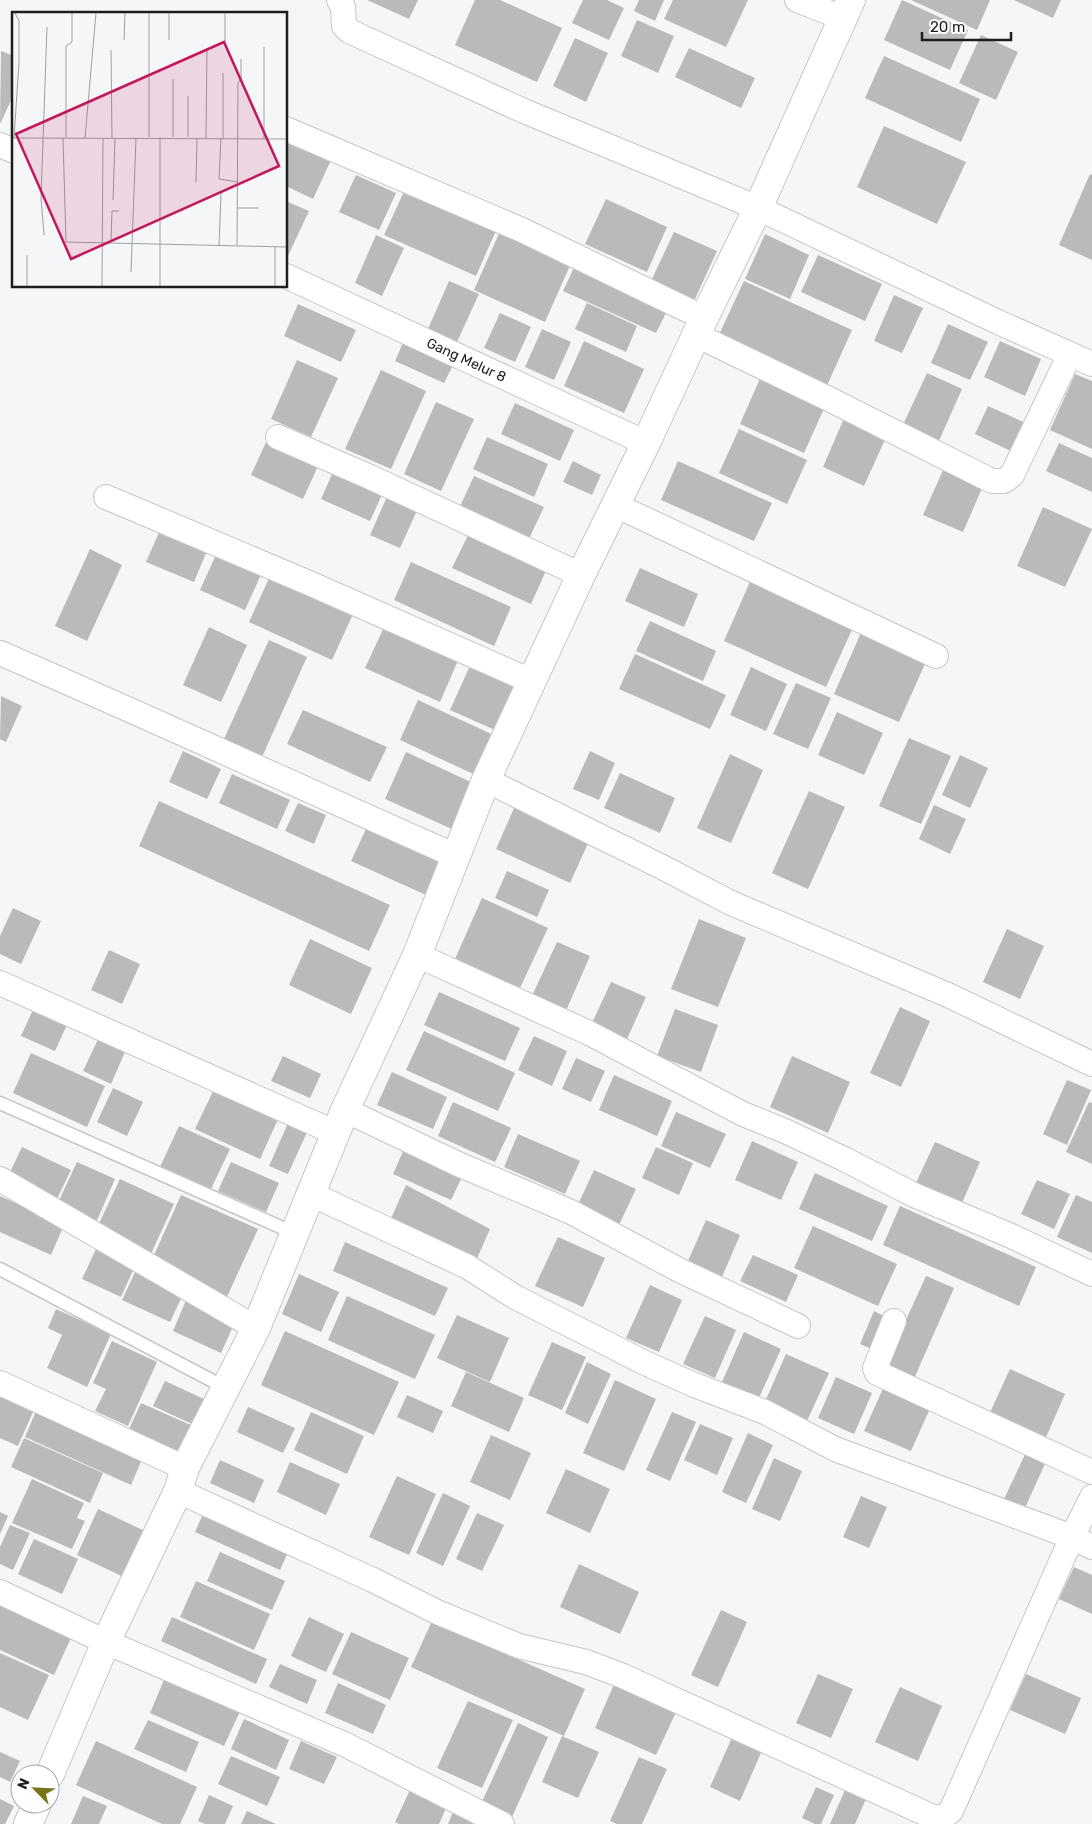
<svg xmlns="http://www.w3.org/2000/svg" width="1092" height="1824" font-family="Rubik,sans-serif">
	<rect width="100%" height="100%" fill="#f5f6f8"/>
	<!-- building -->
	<g fill="#bababb">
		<polygon points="367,0 418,0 409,19"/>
		<polygon points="475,0 500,0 562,28 537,82 455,45"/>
		<polygon points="583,0 607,0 624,8 609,40 572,23"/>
		<polygon points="639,0 664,0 655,21 634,11"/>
		<polygon points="673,0 748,0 726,47 664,19"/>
		<polygon points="902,0 968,30 950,70 884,40"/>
		<polygon points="911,0 990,0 977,30"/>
		<polygon points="1014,0 1061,0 1053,18"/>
		<polygon points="637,20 674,36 658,73 621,56"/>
		<polygon points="981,35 1018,52 996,100 959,83"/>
		<polygon points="575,38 608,53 586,102 553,86"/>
		<polygon points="689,48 755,78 741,108 675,77"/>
		<polygon points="1,51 14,56 14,94 0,124"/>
		<polygon points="884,56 980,99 961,142 865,98"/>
		<polygon points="884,126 966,162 937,224 857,187"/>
		<polygon points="286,137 332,158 313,199 286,186"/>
		<polygon points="1090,174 1092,175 1092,260 1059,245"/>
		<polygon points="356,175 396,193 379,230 339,212"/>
		<polygon points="407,185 498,226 476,276 384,235"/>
		<polygon points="606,199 667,227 647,272 585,244"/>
		<polygon points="286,201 309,211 286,260"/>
		<polygon points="501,229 572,261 545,322 474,290"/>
		<polygon points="674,232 717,251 694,301 651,281"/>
		<polygon points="765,234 809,255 790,299 745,279"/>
		<polygon points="376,235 404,248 382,296 355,283"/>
		<polygon points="818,255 882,284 865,321 801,292"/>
		<polygon points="576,263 670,305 656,333 563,291"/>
		<polygon points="449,281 479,294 457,342 428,329"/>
		<polygon points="744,281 852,330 825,390 716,341"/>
		<polygon points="894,295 923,308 902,353 874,341"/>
		<polygon points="587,303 637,326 626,352 575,329"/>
		<polygon points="298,304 356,330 341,362 284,336"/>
		<polygon points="500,313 531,327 515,362 484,348"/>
		<polygon points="948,324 988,342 970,380 931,363"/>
		<polygon points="542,329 571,342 554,380 525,367"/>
		<polygon points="405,338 455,361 444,383 395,361"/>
		<polygon points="584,341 644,369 624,413 564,386"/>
		<polygon points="1000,341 1041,359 1025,396 984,377"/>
		<polygon points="297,360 338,378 311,437 271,419"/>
		<polygon points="381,370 426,391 391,469 345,449"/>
		<polygon points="927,373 962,389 938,443 902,427"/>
		<polygon points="762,374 827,402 804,453 740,424"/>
		<polygon points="1075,374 1092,381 1092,449 1050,430"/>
		<polygon points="436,402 474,419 441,491 404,474"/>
		<polygon points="515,403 574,430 560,461 501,434"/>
		<polygon points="988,406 1030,425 1017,454 975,434"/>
		<polygon points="845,416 887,435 864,486 823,467"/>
		<polygon points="739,429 807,460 787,504 719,473"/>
		<polygon points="487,437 548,464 534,497 473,469"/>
		<polygon points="267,440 319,464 303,499 251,475"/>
		<polygon points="1059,443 1092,458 1092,492 1046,471"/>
		<polygon points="573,461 601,475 592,495 563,482"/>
		<polygon points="678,461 772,503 754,541 661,500"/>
		<polygon points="337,463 386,486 370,521 321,499"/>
		<polygon points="944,468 983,486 963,532 923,515"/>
		<polygon points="474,476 544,507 526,545 457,513"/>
		<polygon points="390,490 420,504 400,548 370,535"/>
		<polygon points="1043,507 1092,529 1065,587 1017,566"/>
		<polygon points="161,528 208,548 194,582 146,562"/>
		<polygon points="471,529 549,564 531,604 452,568"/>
		<polygon points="219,548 264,568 245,610 200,590"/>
		<polygon points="90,549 122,565 87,641 55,626"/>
		<polygon points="411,562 511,607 494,646 394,600"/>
		<polygon points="640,568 698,594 684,627 625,601"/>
		<polygon points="271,574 354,612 332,660 249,622"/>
		<polygon points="752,577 855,623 826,687 724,641"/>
		<polygon points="650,621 716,651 703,681 636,651"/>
		<polygon points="386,623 460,656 440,702 365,668"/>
		<polygon points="209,627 247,645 221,702 183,685"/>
		<polygon points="863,628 928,657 899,722 834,694"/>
		<polygon points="269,640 307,657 262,757 224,739"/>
		<polygon points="635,654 726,695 710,729 619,689"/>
		<polygon points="473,659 518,680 495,730 450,710"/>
		<polygon points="751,667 787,684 766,731 730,715"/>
		<polygon points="796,683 831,698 808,749 773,734"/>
		<polygon points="1,696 22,706 6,742 0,739"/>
		<polygon points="418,700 500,738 482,778 400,740"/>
		<polygon points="303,710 387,747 370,782 287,744"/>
		<polygon points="837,712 883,733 864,775 818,755"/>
		<polygon points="909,738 951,756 921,824 879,806"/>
		<polygon points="183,751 221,769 207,799 169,782"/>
		<polygon points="590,751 615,763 599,800 573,789"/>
		<polygon points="406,752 473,783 452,829 385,799"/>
		<polygon points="730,754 763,770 731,843 697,828"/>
		<polygon points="960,755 988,768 970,808 942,795"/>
		<polygon points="620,773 675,798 660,833 604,808"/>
		<polygon points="232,774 290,800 277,829 219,803"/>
		<polygon points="809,791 845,807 808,889 772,873"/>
		<polygon points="159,801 390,905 369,951 139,846"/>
		<polygon points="298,803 326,815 314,844 285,831"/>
		<polygon points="934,805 966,819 950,854 919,839"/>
		<polygon points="515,806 590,839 570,883 496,849"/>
		<polygon points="366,829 441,863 426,895 351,861"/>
		<polygon points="507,871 549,890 537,917 495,898"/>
		<polygon points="482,898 548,928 520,988 455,959"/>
		<polygon points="13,908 41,921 21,964 0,954 0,936"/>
		<polygon points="699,919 746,938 718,1007 671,989"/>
		<polygon points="1007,929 1044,946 1020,999 983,982"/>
		<polygon points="310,939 372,968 351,1014 289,985"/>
		<polygon points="557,942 590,956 565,1013 531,998"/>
		<polygon points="109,950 140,964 122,1004 91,990"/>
		<polygon points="611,982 646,997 627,1039 592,1023"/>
		<polygon points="439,992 520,1028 505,1061 424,1025"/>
		<polygon points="37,1001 71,1016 55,1051 21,1036"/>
		<polygon points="900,1007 930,1021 901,1087 870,1073"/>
		<polygon points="675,1009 718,1025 701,1072 657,1056"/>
		<polygon points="424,1031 515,1073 498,1111 406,1070"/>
		<polygon points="101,1033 128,1045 111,1084 83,1071"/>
		<polygon points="534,1036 567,1051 552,1086 518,1070"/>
		<polygon points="31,1053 105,1086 87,1127 13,1093"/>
		<polygon points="283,1056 321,1074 310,1098 271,1081"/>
		<polygon points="792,1056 850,1082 828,1133 770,1107"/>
		<polygon points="576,1058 605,1071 591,1102 562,1089"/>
		<polygon points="392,1072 447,1097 433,1129 377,1105"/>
		<polygon points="614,1075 672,1101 657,1136 599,1110"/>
		<polygon points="1067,1080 1091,1090 1067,1145 1043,1134"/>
		<polygon points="215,1087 279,1117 260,1159 195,1129"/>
		<polygon points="113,1088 143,1102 127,1136 97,1122"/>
		<polygon points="453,1102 511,1128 495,1162 438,1136"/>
		<polygon points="1089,1102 1092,1103 1092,1164 1066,1152"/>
		<polygon points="676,1112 726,1134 710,1168 661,1146"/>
		<polygon points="289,1121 308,1130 288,1174 269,1166"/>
		<polygon points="179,1126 230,1149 211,1189 160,1167"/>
		<polygon points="518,1134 580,1161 565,1194 504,1167"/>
		<polygon points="752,1141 798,1162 781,1200 735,1180"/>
		<polygon points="935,1142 980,1162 962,1203 916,1183"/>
		<polygon points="22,1147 71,1170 55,1203 6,1181"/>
		<polygon points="405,1147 464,1173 451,1200 393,1174"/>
		<polygon points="656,1147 693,1163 679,1195 642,1178"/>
		<polygon points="77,1162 115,1179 95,1225 56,1207"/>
		<polygon points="231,1162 279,1183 266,1212 218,1191"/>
		<polygon points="594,1170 636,1189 619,1225 577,1207"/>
		<polygon points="815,1173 888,1206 872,1241 799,1209"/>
		<polygon points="120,1179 174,1204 150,1256 95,1232"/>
		<polygon points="1037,1180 1070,1194 1054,1229 1021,1214"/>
		<polygon points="406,1185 490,1229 475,1263 388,1225"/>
		<polygon points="181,1195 258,1229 226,1299 150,1264"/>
		<polygon points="1076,1195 1092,1202 1092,1253 1057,1237"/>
		<polygon points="0,1196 64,1225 51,1255 0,1232"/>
		<polygon points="900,1206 1036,1267 1019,1306 883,1245"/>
		<polygon points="706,1220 740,1235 722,1277 688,1261"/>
		<polygon points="813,1226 897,1264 878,1306 794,1268"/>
		<polygon points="558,1237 605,1258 583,1307 535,1286"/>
		<polygon points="345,1242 448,1288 435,1316 333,1271"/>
		<polygon points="96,1249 135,1266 121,1297 82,1279"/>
		<polygon points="753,1255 798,1275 786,1302 740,1281"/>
		<polygon points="137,1268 185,1290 170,1322 122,1300"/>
		<polygon points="299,1274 339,1292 321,1332 282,1314"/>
		<polygon points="926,1276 954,1288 913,1381 884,1368"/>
		<polygon points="650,1285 682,1300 659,1352 626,1338"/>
		<polygon points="347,1296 435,1335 415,1379 328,1340"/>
		<polygon points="187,1298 236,1320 221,1353 173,1331"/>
		<polygon points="56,1309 111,1334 87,1387 47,1368 62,1335 48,1328"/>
		<polygon points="874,1311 888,1318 874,1350 860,1344"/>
		<polygon points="457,1315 509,1338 490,1382 437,1358"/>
		<polygon points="705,1316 736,1330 715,1378 683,1364"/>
		<polygon points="285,1331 399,1382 374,1435 261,1385"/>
		<polygon points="744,1332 781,1349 759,1398 722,1382"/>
		<polygon points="112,1341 157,1362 128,1426 95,1411 106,1389 93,1383"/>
		<polygon points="552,1342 586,1357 562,1410 528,1395"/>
		<polygon points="786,1354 829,1373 806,1423 764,1404"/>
		<polygon points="587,1362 611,1374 588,1424 565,1413"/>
		<polygon points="1010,1369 1065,1394 1043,1444 987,1419"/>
		<polygon points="466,1372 524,1398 509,1432 451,1406"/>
		<polygon points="836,1377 872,1393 854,1434 818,1418"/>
		<polygon points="615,1380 656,1399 624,1471 583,1453"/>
		<polygon points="165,1381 204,1399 192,1424 153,1406"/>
		<polygon points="885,1384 932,1404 911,1451 864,1431"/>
		<polygon points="4,1389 37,1403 18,1446 0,1438 0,1398"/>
		<polygon points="407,1395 443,1411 433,1433 397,1417"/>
		<polygon points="141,1403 193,1426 181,1453 129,1429"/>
		<polygon points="39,1404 145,1452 131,1485 25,1437"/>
		<polygon points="248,1407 295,1428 283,1453 237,1432"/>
		<polygon points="311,1412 364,1436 347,1474 294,1450"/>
		<polygon points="672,1412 696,1422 670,1481 646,1470"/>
		<polygon points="700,1424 733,1438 717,1475 684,1460"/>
		<polygon points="748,1433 773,1445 746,1503 722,1492"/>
		<polygon points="491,1435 531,1453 510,1500 470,1482"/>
		<polygon points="24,1438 103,1473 90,1503 11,1467"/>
		<polygon points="1028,1448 1048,1457 1025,1508 1004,1499"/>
		<polygon points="774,1458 802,1471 780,1521 752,1509"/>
		<polygon points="220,1460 264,1480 254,1503 210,1483"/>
		<polygon points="290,1462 340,1484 326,1515 277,1492"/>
		<polygon points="566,1469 610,1489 590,1533 546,1513"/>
		<polygon points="397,1476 436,1494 409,1555 369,1537"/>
		<polygon points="32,1479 84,1503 77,1518 85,1521 72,1549 12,1523"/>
		<polygon points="443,1493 470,1506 443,1566 416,1553"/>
		<polygon points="861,1496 887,1507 869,1548 843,1537"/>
		<polygon points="98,1509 149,1533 128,1579 77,1555"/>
		<polygon points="0,1512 8,1516 0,1534"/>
		<polygon points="204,1512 289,1550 280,1570 195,1532"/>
		<polygon points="477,1513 504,1525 482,1571 456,1559"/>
		<polygon points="10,1525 30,1533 13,1570 0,1564 0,1547"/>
		<polygon points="34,1539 78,1559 62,1594 18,1574"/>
		<polygon points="220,1552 285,1581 272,1610 207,1581"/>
		<polygon points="579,1564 639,1592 620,1634 560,1607"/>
		<polygon points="1074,1567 1092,1575 1092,1614 1059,1599"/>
		<polygon points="196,1581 270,1614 254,1650 180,1617"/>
		<polygon points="0,1600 75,1629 54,1675 0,1650"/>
		<polygon points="721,1610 747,1622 718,1687 691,1675"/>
		<polygon points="172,1617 267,1659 256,1684 161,1641"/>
		<polygon points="309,1617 344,1634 326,1672 291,1656"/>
		<polygon points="432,1621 585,1689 564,1736 411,1667"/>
		<polygon points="351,1632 409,1658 390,1700 332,1674"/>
		<polygon points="0,1653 49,1675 28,1720 0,1707"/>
		<polygon points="280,1664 317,1680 307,1704 269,1687"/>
		<polygon points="818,1674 853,1689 831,1738 796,1723"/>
		<polygon points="1026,1674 1081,1698 1065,1734 1010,1710"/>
		<polygon points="166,1675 241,1709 224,1746 150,1713"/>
		<polygon points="615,1682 677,1710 656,1755 595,1728"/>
		<polygon points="338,1683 386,1705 373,1734 325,1713"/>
		<polygon points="900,1687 942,1706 918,1761 875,1742"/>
		<polygon points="468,1701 513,1720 482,1788 437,1768"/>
		<polygon points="244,1719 289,1740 276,1770 231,1749"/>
		<polygon points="148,1720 199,1742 186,1772 134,1749"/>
		<polygon points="518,1723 548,1737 512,1817 481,1804"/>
		<polygon points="734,1733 764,1746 740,1801 710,1787"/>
		<polygon points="562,1736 599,1752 578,1798 542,1782"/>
		<polygon points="96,1741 197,1787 180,1824 162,1824 76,1785"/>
		<polygon points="301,1741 337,1757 324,1784 289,1769"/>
		<polygon points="0,1752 20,1761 10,1782 0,1777"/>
		<polygon points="231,1756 280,1777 267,1806 218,1784"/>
		<polygon points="639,1757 667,1769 642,1824 617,1824 610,1821"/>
		<polygon points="848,1783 869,1792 855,1824 830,1824"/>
		<polygon points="816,1787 834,1795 821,1824 815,1824 802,1818"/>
		<polygon points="410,1790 447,1806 439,1824 399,1824 395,1822"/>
		<polygon points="209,1795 233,1806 225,1824 205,1824 198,1821"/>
		<polygon points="83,1796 107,1806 99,1824 71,1824"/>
		<polygon points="0,1799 14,1806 5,1824 0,1824"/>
		<polygon points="247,1811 276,1824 241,1824"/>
		<polygon points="453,1812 479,1824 448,1824"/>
	</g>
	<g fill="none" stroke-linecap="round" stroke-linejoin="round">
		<!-- lane casing -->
		<g stroke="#c5c6c7" stroke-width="15">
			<g id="lane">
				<polyline points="0,1103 294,1233"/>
				<polyline points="0,1269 226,1388"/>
			</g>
		</g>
		<!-- street casing -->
		<g stroke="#c5c6c7" stroke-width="26">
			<g id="street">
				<polyline points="339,0 343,7 344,26 349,31 524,111 758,208 998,322 1092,364"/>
				<polyline points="797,0 843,18"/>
				<polyline points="286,129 522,230 704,318"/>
				<polyline points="0,145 14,151"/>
				<path id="s1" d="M 286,276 L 646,443"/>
				<polyline points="696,335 831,400 992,481 1004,481 1012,475 1070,354"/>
				<polyline points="278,437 370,477 581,575"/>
				<polyline points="106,497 309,583 531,681"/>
				<polyline points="615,505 936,656"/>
				<path d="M 0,653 C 153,719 304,789 456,856"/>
				<polyline points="486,780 662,867 731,903 948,995 1092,1064"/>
				<polyline points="417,955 589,1033 743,1114 785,1131 844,1159 914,1195 1009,1235 1092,1274"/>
				<polyline points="0,983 336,1133"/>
				<polyline points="345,1110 458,1164 571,1212 679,1270 798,1326"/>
				<polyline points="0,1179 256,1328"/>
				<polyline points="311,1194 468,1267 515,1297 645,1363 692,1384 765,1412 835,1449 1072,1537 1092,1547"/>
				<polyline points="894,1321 875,1368 877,1373 1092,1472"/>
				<polyline points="0,1383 185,1468"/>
				<polyline points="178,1491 373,1580 437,1612 519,1646 586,1662 623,1676 933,1817 943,1817 951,1811 1072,1537 1092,1497"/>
				<polyline points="0,1592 106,1642 344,1744 502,1824"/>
			</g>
		</g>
		<!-- secondary casing -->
		<g stroke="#c5c6c7" stroke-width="30">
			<g id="secondary">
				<polyline points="50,1774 106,1642 178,1491 185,1468 256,1328 345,1110 417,955 486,780 581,575 646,443 704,318 758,208 851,0"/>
				<polyline points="28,1824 37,1804"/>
			</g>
		</g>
		<!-- lane -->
		<use href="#lane" stroke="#fff" stroke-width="12"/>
		<!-- street -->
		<use href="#street" stroke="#fff" stroke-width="24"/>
		<!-- secondary -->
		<use href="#secondary" stroke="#fff" stroke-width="28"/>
	</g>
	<g text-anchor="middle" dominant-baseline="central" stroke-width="5" stroke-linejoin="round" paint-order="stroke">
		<!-- street labels -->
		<g font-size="14" fill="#1e1e1f" stroke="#fff">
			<text stroke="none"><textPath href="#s1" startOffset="199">Gang Melur 8</textPath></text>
		</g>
	</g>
	<!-- overview -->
	<g transform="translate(12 12)">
		<rect width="275" height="275" fill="#f5f6f8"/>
		<path fill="none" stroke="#9fa0a1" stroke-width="1" d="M 137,1 L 137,125M 157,1 L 157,28M 112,28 L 113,1M 213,31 L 213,1M 252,35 L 252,127M 99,38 L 100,126M 161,67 L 161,125M 54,125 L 54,34 L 60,30 L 60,1M 148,125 L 148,274M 176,125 L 176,84M 0,126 L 275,127M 2,126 L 7,50 L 7,9 L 3,1M 51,126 L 54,230 L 275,235M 73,126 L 84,1M 194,126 L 195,36M 209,126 L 207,167 L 226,170M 211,126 L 211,61M 184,170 L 185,126M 101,188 L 103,126M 226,196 L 247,196M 32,223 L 29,186 L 35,15M 99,230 L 100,199 L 107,199M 225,233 L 226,71 L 229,67 L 229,47M 207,234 L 209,181M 119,260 L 124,126M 15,274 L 15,243M 90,274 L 91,126M 263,274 L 263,234"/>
		<path fill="#c2185b" fill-opacity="0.15" stroke="#c2185b" stroke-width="2.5" d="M 212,30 L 267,154 L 59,247 L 4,122 Z"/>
		<rect width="275" height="275" fill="none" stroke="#1e1e1f" stroke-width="2.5"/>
	</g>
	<!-- north arrow -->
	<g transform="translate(35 1789) rotate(294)"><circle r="24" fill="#ffffff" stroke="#a5a5a5"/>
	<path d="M0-4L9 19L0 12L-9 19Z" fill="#787418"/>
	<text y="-8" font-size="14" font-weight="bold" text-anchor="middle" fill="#1e1e1f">N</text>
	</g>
	<!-- scale -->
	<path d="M922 32v8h89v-8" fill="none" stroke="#1e1e1f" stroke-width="2.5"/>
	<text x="930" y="32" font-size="15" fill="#1e1e1f" stroke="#ffffff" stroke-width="4" paint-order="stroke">20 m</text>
</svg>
